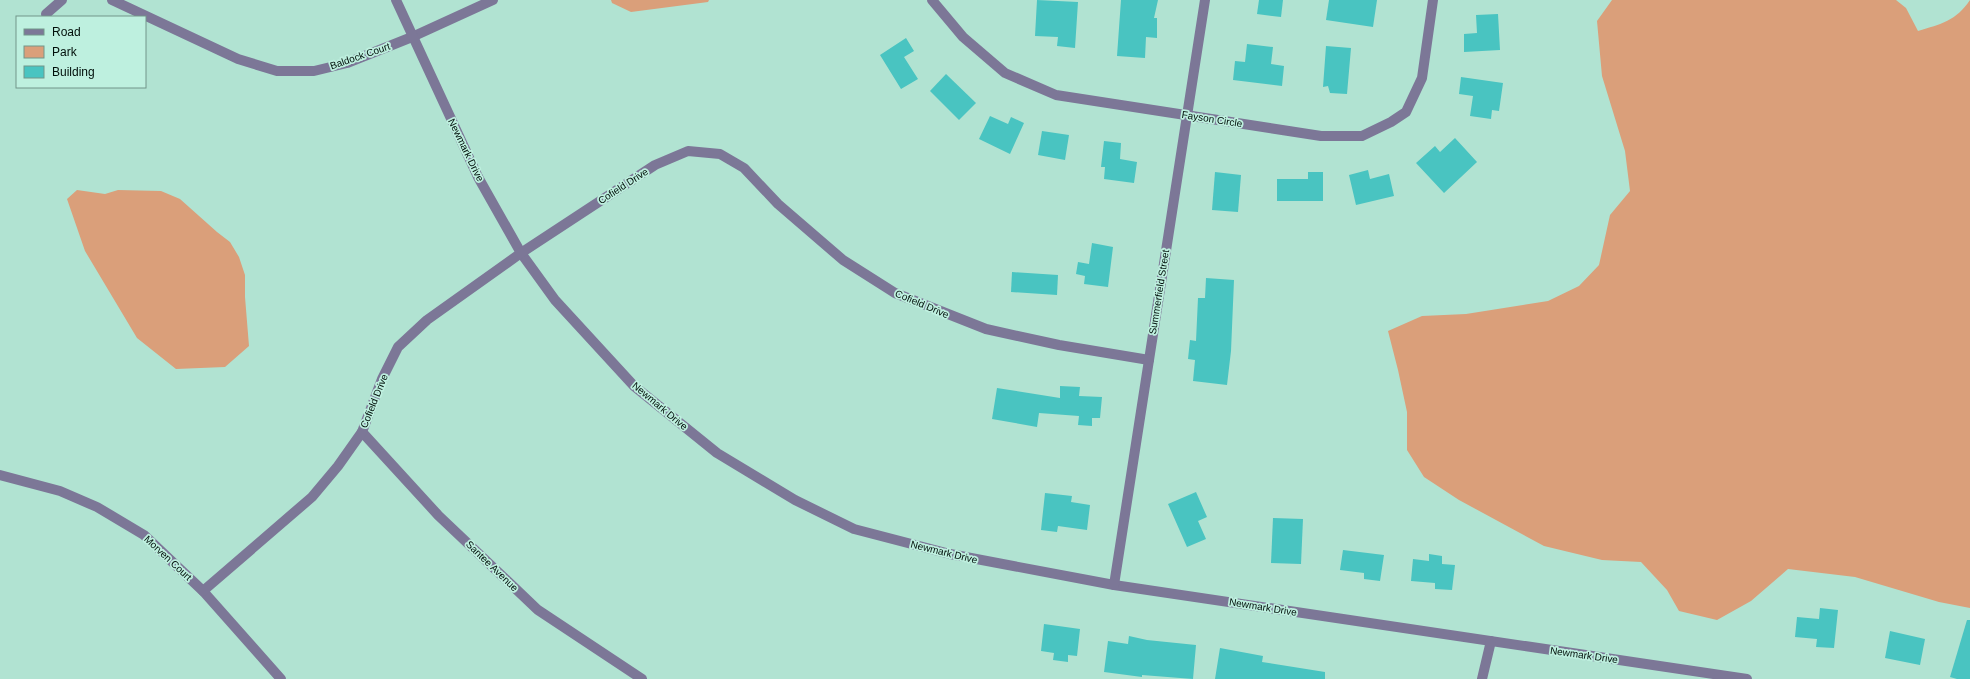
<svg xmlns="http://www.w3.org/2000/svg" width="1970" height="679" font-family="Arial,sans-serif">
	<rect width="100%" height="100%" fill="#b1e3d2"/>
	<!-- green -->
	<g fill="#da9f7a">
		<polygon points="611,0 709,0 708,2 631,12 612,3"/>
		<path d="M 1612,0 L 1896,0 L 1906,8 L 1918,31 C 1941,24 1956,21 1970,0 L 1970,608 L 1939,602 L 1855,577 L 1788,569 L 1751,601 L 1717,620 L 1679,611 L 1667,590 L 1641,562 L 1602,560 L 1544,546 L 1459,500 L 1424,477 L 1407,450 L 1407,412 L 1398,370 L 1388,331 L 1422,316 L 1466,314 L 1548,301 L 1579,286 L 1599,265 L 1610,215 L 1630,191 L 1625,151 L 1602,76 L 1597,21 Z"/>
		<polygon points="77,190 105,194 118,190 161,191 180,199 217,232 230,242 239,257 245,275 245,297 249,346 225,367 176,369 137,338 85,251 67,199"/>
	</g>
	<!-- building -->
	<g fill="#49c4c1">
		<polygon points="1037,0 1078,2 1075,48 1057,46 1058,37 1035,36"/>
		<polygon points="1121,0 1158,0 1154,18 1157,18 1157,38 1146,37 1145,58 1117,56"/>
		<polygon points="1259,0 1283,0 1281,17 1257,14"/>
		<polygon points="1329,0 1377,0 1373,27 1326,20"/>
		<polygon points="1498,14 1500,50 1464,52 1464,34 1477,33 1476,15"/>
		<polygon points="906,38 914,51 904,57 918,79 901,89 880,55"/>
		<polygon points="1247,44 1273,47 1271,64 1284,66 1282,86 1233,80 1235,61 1245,62"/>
		<polygon points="1326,46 1351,48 1347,94 1330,93 1328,86 1323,87"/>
		<polygon points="946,74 976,103 959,120 930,91"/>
		<polygon points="1461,77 1503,83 1499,111 1492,110 1491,119 1470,116 1473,96 1459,94"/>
		<polygon points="990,116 1008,124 1011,117 1024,123 1010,154 979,139"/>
		<polygon points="1042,131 1069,135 1065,160 1038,155"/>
		<polygon points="1455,138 1477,162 1444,193 1416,163 1435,146 1440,152"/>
		<polygon points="1104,141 1121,143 1120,159 1137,162 1134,183 1104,179 1105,167 1101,167"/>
		<polygon points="1368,170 1370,179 1389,174 1394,196 1356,205 1349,175"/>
		<polygon points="1215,172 1241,175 1238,212 1212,210"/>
		<polygon points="1308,172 1323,172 1323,201 1277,201 1277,179 1308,179"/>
		<polygon points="1092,243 1113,247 1108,287 1084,284 1085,276 1076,274 1078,262 1089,264"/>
		<polygon points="1012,272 1058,275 1057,295 1011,292"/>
		<polygon points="1206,278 1234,280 1231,351 1227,385 1193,381 1195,360 1188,359 1190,340 1196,341 1198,298 1205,298"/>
		<polygon points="1060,386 1080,387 1079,396 1102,397 1100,418 1092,418 1092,426 1078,425 1079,416 1039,413 1037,427 992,419 997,388 1060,398"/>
		<polygon points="1196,492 1207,517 1198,521 1206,539 1187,547 1168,504"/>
		<polygon points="1045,493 1072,496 1071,502 1090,505 1087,530 1058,526 1057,532 1041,530"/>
		<polygon points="1273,518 1303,519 1301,564 1271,563"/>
		<polygon points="1343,550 1384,555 1380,581 1364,579 1364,573 1340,570"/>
		<polygon points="1429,554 1442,556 1442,564 1455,565 1452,590 1435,589 1435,583 1411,581 1413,559 1429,561"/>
		<polygon points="1820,608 1838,610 1834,648 1816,647 1817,639 1795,637 1797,617 1819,619"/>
		<polygon points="1967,620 1970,620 1970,679 1957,679 1950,677"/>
		<polygon points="1044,624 1080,629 1077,656 1068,655 1068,662 1053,660 1054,653 1041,651"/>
		<polygon points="1890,631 1925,639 1920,665 1885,658"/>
		<polygon points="1129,636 1147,640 1196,645 1193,679 1142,675 1142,677 1104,672 1108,641 1128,644"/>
		<polygon points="1220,648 1263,656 1262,662 1325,672 1325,679 1215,679"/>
	</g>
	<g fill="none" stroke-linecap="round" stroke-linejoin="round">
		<!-- minor -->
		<g stroke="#7c7797" stroke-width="10">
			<polyline points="112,0 238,59 277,71 314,71 347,63 412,37 493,0"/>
			<polyline points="396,0 478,177 521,253 555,300 634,386 717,453 795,500 854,529 950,554 1114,585 1747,679"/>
			<polyline points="932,0 963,37 1005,73 1056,95 1321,136 1362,136 1391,122 1406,112 1422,78 1433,0"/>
			<polyline points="46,14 62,0"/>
			<polyline points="362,432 438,515 538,610 642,679"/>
			<polyline points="0,475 60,491 97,507 144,535 203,591 281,679"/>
			<polyline points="1114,585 1205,0"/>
			<polyline points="203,591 312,497 338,466 362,432 382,379 398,347 427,320 521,253 655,165 688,151 720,154 744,168 778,204 843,260 895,293 986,329 1059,345 1149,360"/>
			<polyline points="1482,679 1491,641"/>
		</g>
	</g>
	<g text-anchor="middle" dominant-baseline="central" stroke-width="3.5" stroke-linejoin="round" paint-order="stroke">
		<!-- street labels -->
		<g font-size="10" fill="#010f0a" stroke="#bef0df">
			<text transform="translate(360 56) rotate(-19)">Baldock Court</text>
			<text transform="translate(1212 119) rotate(9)">Fayson Circle</text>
			<text transform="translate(466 150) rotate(64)">Newmark Drive</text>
			<text transform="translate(623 186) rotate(-33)">Cofield Drive</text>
			<text transform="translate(1159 292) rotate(-81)">Summerfield Street</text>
			<text transform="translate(922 304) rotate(23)">Cofield Drive</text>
			<text transform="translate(374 401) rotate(-68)">Cofield Drive</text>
			<text transform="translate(660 406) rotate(40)">Newmark Drive</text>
			<text transform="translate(944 552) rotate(14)">Newmark Drive</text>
			<text transform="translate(168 558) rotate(43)">Morven Court</text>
			<text transform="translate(492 566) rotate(44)">Santee Avenue</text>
			<text transform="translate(1263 607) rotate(9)">Newmark Drive</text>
			<text transform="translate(1584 655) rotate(8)">Newmark Drive</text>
		</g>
	</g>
	<!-- legend -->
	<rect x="16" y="16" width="130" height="72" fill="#bef0df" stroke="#72968a"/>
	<rect x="24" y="29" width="20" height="6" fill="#7c7797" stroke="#72968a"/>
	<text x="52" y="36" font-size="12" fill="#010f0a">Road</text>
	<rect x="24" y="46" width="20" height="12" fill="#da9f7a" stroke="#72968a"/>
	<text x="52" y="56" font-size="12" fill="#010f0a">Park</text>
	<rect x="24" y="66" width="20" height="12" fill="#49c4c1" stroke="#72968a"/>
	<text x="52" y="76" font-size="12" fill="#010f0a">Building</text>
</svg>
